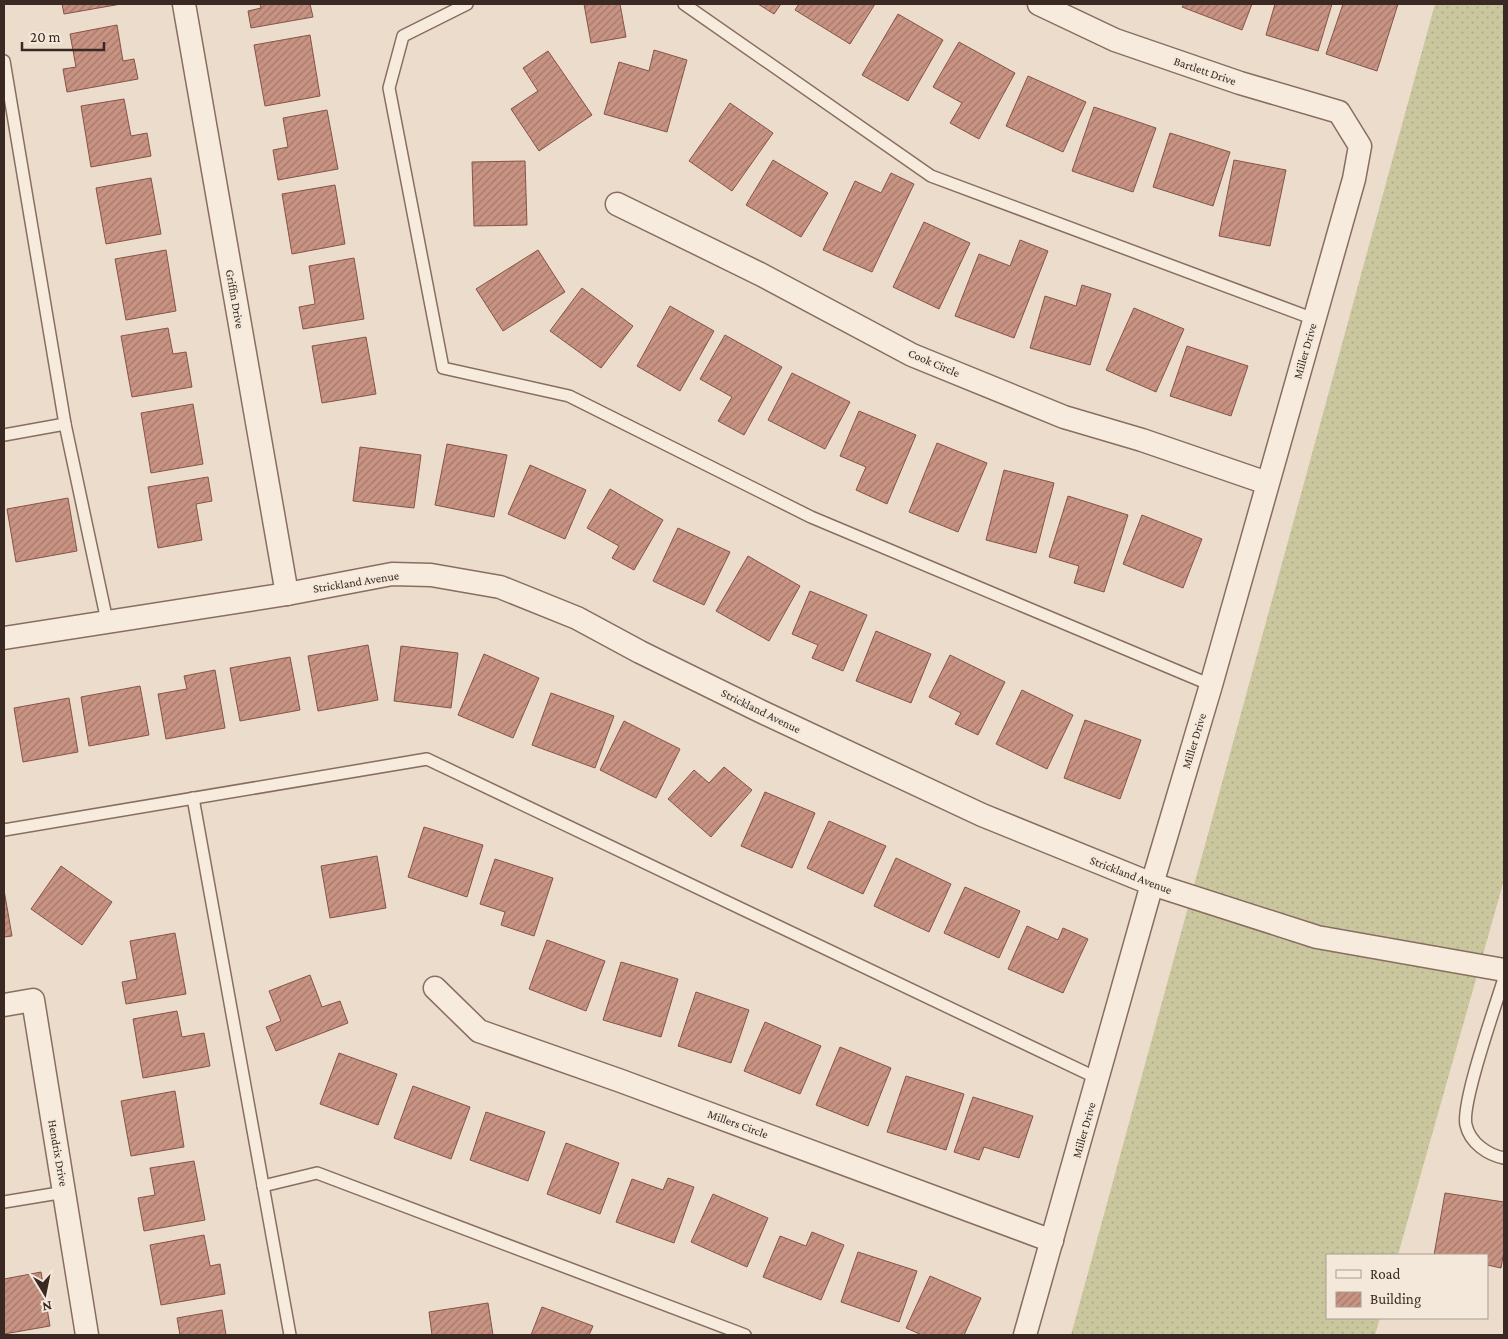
<svg xmlns="http://www.w3.org/2000/svg" width="1508" height="1339" font-family="'Crimson Pro',serif">
	<defs>
		<pattern id="grass-dots" width="8" height="8" patternUnits="userSpaceOnUse" patternTransform="scale(1.25)"><rect width="8" height="8" fill="#cac79f"/><path d="M2 2h.1M6 6h.1" fill="none" stroke="#aeab89" stroke-width="1.8" stroke-linecap="round"/></pattern>
		<pattern id="building-hatch" width="6" height="6" patternUnits="userSpaceOnUse" patternTransform="scale(1.25)"><rect width="6" height="6" fill="#c89383"/><path d="M-1 1l2-2M0 6l6-6M5 7l2-2" fill="none" stroke="#a3786b"/></pattern>
	</defs>
	<rect width="100%" height="100%" fill="#ecdccb"/>
	<!-- grass -->
	<polygon fill="url(#grass-dots)" points="1435,4 1504,4 1504,880 1398,1255 1327,1255 1327,1318 1380,1318 1375,1335 1071,1335"/>
	<!-- building -->
	<g fill="url(#building-hatch)" stroke="#865447">
		<polygon points="62,4 121,4 64,14"/>
		<polygon points="260,4 310,4 313,17 251,28 248,11 261,8"/>
		<polygon points="584,4 620,4 626,37 591,43"/>
		<polygon points="758,4 781,4 774,14"/>
		<polygon points="799,4 875,4 850,44 795,10"/>
		<polygon points="1184,4 1252,4 1242,30 1182,7"/>
		<polygon points="1275,4 1332,4 1318,51 1266,35"/>
		<polygon points="1343,4 1398,4 1377,71 1326,54"/>
		<polygon points="898,14 943,40 908,101 862,75"/>
		<polygon points="117,25 123,61 134,59 138,79 67,92 63,69 76,67 70,34"/>
		<polygon points="310,35 320,96 265,106 254,45"/>
		<polygon points="959,42 1015,73 979,139 950,123 962,103 933,87"/>
		<polygon points="654,50 687,60 667,132 604,114 619,62 649,71"/>
		<polygon points="548,51 592,115 539,151 511,109 538,91 523,68"/>
		<polygon points="1028,76 1086,102 1063,152 1006,126"/>
		<polygon points="124,99 131,136 147,133 151,156 91,167 81,106"/>
		<polygon points="730,103 773,133 732,191 689,161"/>
		<polygon points="1094,107 1156,128 1133,192 1072,171"/>
		<polygon points="327,110 338,169 278,180 273,150 288,147 283,118"/>
		<polygon points="1170,133 1230,152 1213,206 1153,187"/>
		<polygon points="773,160 828,193 801,237 746,205"/>
		<polygon points="1234,160 1286,170 1270,246 1219,236"/>
		<polygon points="525,161 527,225 474,226 472,162"/>
		<polygon points="891,173 914,184 872,272 823,250 855,181 881,193"/>
		<polygon points="151,178 161,234 106,244 96,188"/>
		<polygon points="335,185 345,244 292,254 282,194"/>
		<polygon points="924,222 970,243 939,309 893,287"/>
		<polygon points="1020,240 1048,251 1014,338 955,316 979,254 1010,266"/>
		<polygon points="166,250 176,311 126,320 115,259"/>
		<polygon points="538,250 565,292 503,331 476,289"/>
		<polygon points="354,258 364,319 303,329 299,307 315,304 309,266"/>
		<polygon points="1082,285 1111,294 1090,365 1030,348 1045,296 1076,306"/>
		<polygon points="582,288 633,326 601,368 550,331"/>
		<polygon points="670,306 714,331 680,391 637,366"/>
		<polygon points="1134,308 1184,329 1156,392 1106,370"/>
		<polygon points="168,328 173,354 186,352 192,387 132,397 121,336"/>
		<polygon points="725,335 782,367 744,435 718,421 732,397 700,379"/>
		<polygon points="366,337 376,394 322,403 312,346"/>
		<polygon points="1187,346 1248,366 1231,416 1170,396"/>
		<polygon points="792,373 850,402 825,449 768,420"/>
		<polygon points="193,404 203,464 151,473 141,413"/>
		<polygon points="859,411 916,435 887,504 856,490 866,467 840,456"/>
		<polygon points="937,443 987,463 958,532 909,512"/>
		<polygon points="447,444 507,455 494,517 435,505"/>
		<polygon points="360,447 421,455 414,508 353,501"/>
		<polygon points="530,465 586,490 565,539 508,514"/>
		<polygon points="1004,470 1054,483 1036,553 986,540"/>
		<polygon points="208,477 212,501 196,504 202,540 158,548 148,487"/>
		<polygon points="610,489 663,520 634,570 612,558 619,546 587,528"/>
		<polygon points="1068,496 1128,515 1104,592 1074,583 1079,566 1049,557"/>
		<polygon points="68,498 77,551 16,562 7,509"/>
		<polygon points="1142,515 1202,539 1183,588 1123,564"/>
		<polygon points="678,528 730,552 704,605 653,581"/>
		<polygon points="748,556 800,586 769,641 716,611"/>
		<polygon points="810,591 867,615 843,671 812,658 818,645 792,634"/>
		<polygon points="876,631 931,654 911,703 856,681"/>
		<polygon points="368,645 378,700 318,711 308,656"/>
		<polygon points="401,646 458,653 451,708 394,701"/>
		<polygon points="484,654 539,678 513,738 458,715"/>
		<polygon points="950,655 1005,682 978,735 955,724 961,713 929,697"/>
		<polygon points="290,657 300,710 240,721 230,668"/>
		<polygon points="215,670 225,728 166,739 158,694 187,689 184,676"/>
		<polygon points="140,686 149,735 89,746 81,697"/>
		<polygon points="1022,690 1073,715 1047,769 996,744"/>
		<polygon points="551,693 614,716 595,768 532,745"/>
		<polygon points="69,698 78,752 23,762 14,708"/>
		<polygon points="1085,720 1141,740 1120,799 1064,778"/>
		<polygon points="624,721 680,749 656,798 600,770"/>
		<polygon points="724,767 752,790 711,837 668,799 694,770 709,783"/>
		<polygon points="765,792 815,813 792,868 741,846"/>
		<polygon points="829,821 886,846 863,894 807,868"/>
		<polygon points="424,827 483,845 467,897 408,877"/>
		<polygon points="377,856 386,908 330,918 321,866"/>
		<polygon points="896,858 951,884 929,932 874,906"/>
		<polygon points="495,859 553,878 534,936 501,925 505,912 480,904"/>
		<polygon points="61,866 112,902 82,945 31,909"/>
		<polygon points="965,887 1020,911 999,958 944,933"/>
		<polygon points="4,890 12,936 4,937"/>
		<polygon points="1027,926 1058,940 1063,928 1088,939 1063,993 1008,969"/>
		<polygon points="175,933 186,994 126,1004 122,982 137,979 130,941"/>
		<polygon points="547,940 605,961 586,1011 529,989"/>
		<polygon points="621,962 678,979 661,1037 603,1020"/>
		<polygon points="310,975 322,1007 340,1001 348,1023 276,1051 266,1027 281,1021 269,991"/>
		<polygon points="696,992 749,1010 731,1063 678,1046"/>
		<polygon points="177,1011 182,1037 204,1033 210,1066 143,1078 133,1019"/>
		<polygon points="765,1022 821,1046 800,1094 744,1071"/>
		<polygon points="840,1047 891,1068 868,1126 816,1105"/>
		<polygon points="339,1053 397,1074 378,1125 320,1104"/>
		<polygon points="906,1076 964,1094 946,1150 887,1132"/>
		<polygon points="413,1086 470,1107 451,1159 394,1138"/>
		<polygon points="175,1091 184,1147 131,1156 121,1101"/>
		<polygon points="973,1097 1033,1116 1019,1158 984,1147 979,1160 954,1152"/>
		<polygon points="486,1112 545,1132 528,1181 470,1160"/>
		<polygon points="566,1143 619,1163 600,1214 547,1194"/>
		<polygon points="194,1161 205,1220 144,1231 138,1198 155,1195 150,1168"/>
		<polygon points="668,1178 694,1187 674,1243 616,1222 632,1179 663,1190"/>
		<polygon points="1445,1193 1504,1202 1504,1251 1501,1268 1487,1265 1487,1255 1434,1255"/>
		<polygon points="713,1194 768,1218 747,1267 691,1242"/>
		<polygon points="812,1232 844,1245 821,1300 763,1277 780,1236 806,1246"/>
		<polygon points="204,1235 210,1266 220,1264 225,1294 161,1305 150,1245"/>
		<polygon points="858,1252 917,1271 899,1322 841,1302"/>
		<polygon points="41,1272 50,1326 4,1334 4,1279"/>
		<polygon points="930,1276 981,1298 964,1335 922,1335 906,1328"/>
		<polygon points="488,1303 493,1335 432,1335 429,1312"/>
		<polygon points="542,1307 593,1326 589,1335 531,1335"/>
		<polygon points="222,1310 226,1335 180,1335 177,1318"/>
	</g>
	<g fill="none" stroke-linecap="round" stroke-linejoin="round">
		<!-- service casing -->
		<g stroke="#886e60" stroke-width="14">
			<g id="service">
				<polyline points="467,4 403,36 389,88 443,368 569,396 811,517 1211,685"/>
				<polyline points="684,4 931,176 1314,319"/>
				<polyline points="4,61 65,424 4,435"/>
				<polyline points="65,424 107,621"/>
				<polyline points="193,798 290,1335"/>
				<polyline points="4,830 427,759 1099,1079"/>
				<path d="M 1504,978 C 1496,1005 1461,1103 1466,1125 C 1470,1143 1488,1155 1504,1158"/>
				<polyline points="263,1186 317,1173 745,1335"/>
				<polyline points="4,1202 65,1192"/>
			</g>
		</g>
		<!-- minor casing -->
		<g stroke="#886e60" stroke-width="25">
			<g id="minor">
				<polyline points="184,4 287,594"/>
				<polyline points="617,204 760,274 912,355 1064,417 1142,440 1267,483"/>
				<polyline points="4,638 287,594 392,574 431,575 500,587 577,618 640,652 760,711 982,815 1152,884 1317,937 1504,970"/>
				<polyline points="435,988 479,1031 621,1081 1052,1241"/>
				<polyline points="4,1005 33,1000 87,1335"/>
				<polyline points="1025,1335 1152,884 1211,685 1354,179 1360,146 1339,112 1240,83 1115,40 1039,4"/>
			</g>
		</g>
		<!-- service -->
		<use href="#service" stroke="#f7ebde" stroke-width="11"/>
		<!-- minor -->
		<use href="#minor" stroke="#f7ebde" stroke-width="22"/>
	</g>
	<g text-anchor="middle" dominant-baseline="central" stroke-width="4" stroke-linejoin="round" paint-order="stroke">
		<!-- street labels -->
		<g font-size="12" fill="#3a2922" stroke="#f4e8da">
			<text transform="translate(1205 71) rotate(19)">Bartlett Drive</text>
			<text transform="translate(235 299) rotate(80)">Griffin Drive</text>
			<text transform="translate(1305 351) rotate(-74)">Miller Drive</text>
			<text transform="translate(934 363) rotate(23)">Cook Circle</text>
			<text transform="translate(356 582) rotate(-9)">Strickland Avenue</text>
			<text transform="translate(761 711) rotate(26)">Strickland Avenue</text>
			<text transform="translate(1194 741) rotate(-73)">Miller Drive</text>
			<text transform="translate(1131 875) rotate(21)">Strickland Avenue</text>
			<text transform="translate(738 1124) rotate(20)">Millers Circle</text>
			<text transform="translate(1084 1130) rotate(-74)">Miller Drive</text>
			<text transform="translate(58 1153) rotate(80)">Hendrix Drive</text>
		</g>
	</g>
	<!-- border -->
	<rect width="1508" height="1339" fill="none" stroke="#3a2922" stroke-width="10"/>
	<!-- legend -->
	<rect x="1326" y="1254" width="162" height="65" fill="#f4e8da" stroke="#aa9c90"/>
	<rect x="1336" y="1270" width="25" height="8" fill="#f7ebde" stroke="#aa9c90"/>
	<text x="1370" y="1279" font-size="15" fill="#3a2922">Road</text>
	<rect x="1336" y="1292" width="25" height="15" fill="url(#building-hatch)" stroke="#aa9c90"/>
	<text x="1370" y="1304" font-size="15" fill="#3a2922">Building</text>
	<!-- north arrow -->
	<g transform="translate(45 1294) rotate(170)" stroke="#f4e8da" stroke-width="4" paint-order="stroke">
	<path d="M0-4L9 19L0 12L-9 19Z" fill="#3a2922"/>
	<text y="-8" font-size="14" font-weight="bold" text-anchor="middle" fill="#3a2922">N</text>
	</g>
	<!-- scale -->
	<path d="M22 42v8h82v-8" fill="none" stroke="#3a2922" stroke-width="2.5"/>
	<text x="30" y="42" font-size="15" fill="#3a2922" stroke="#f4e8da" stroke-width="4" paint-order="stroke">20 m</text>
</svg>
